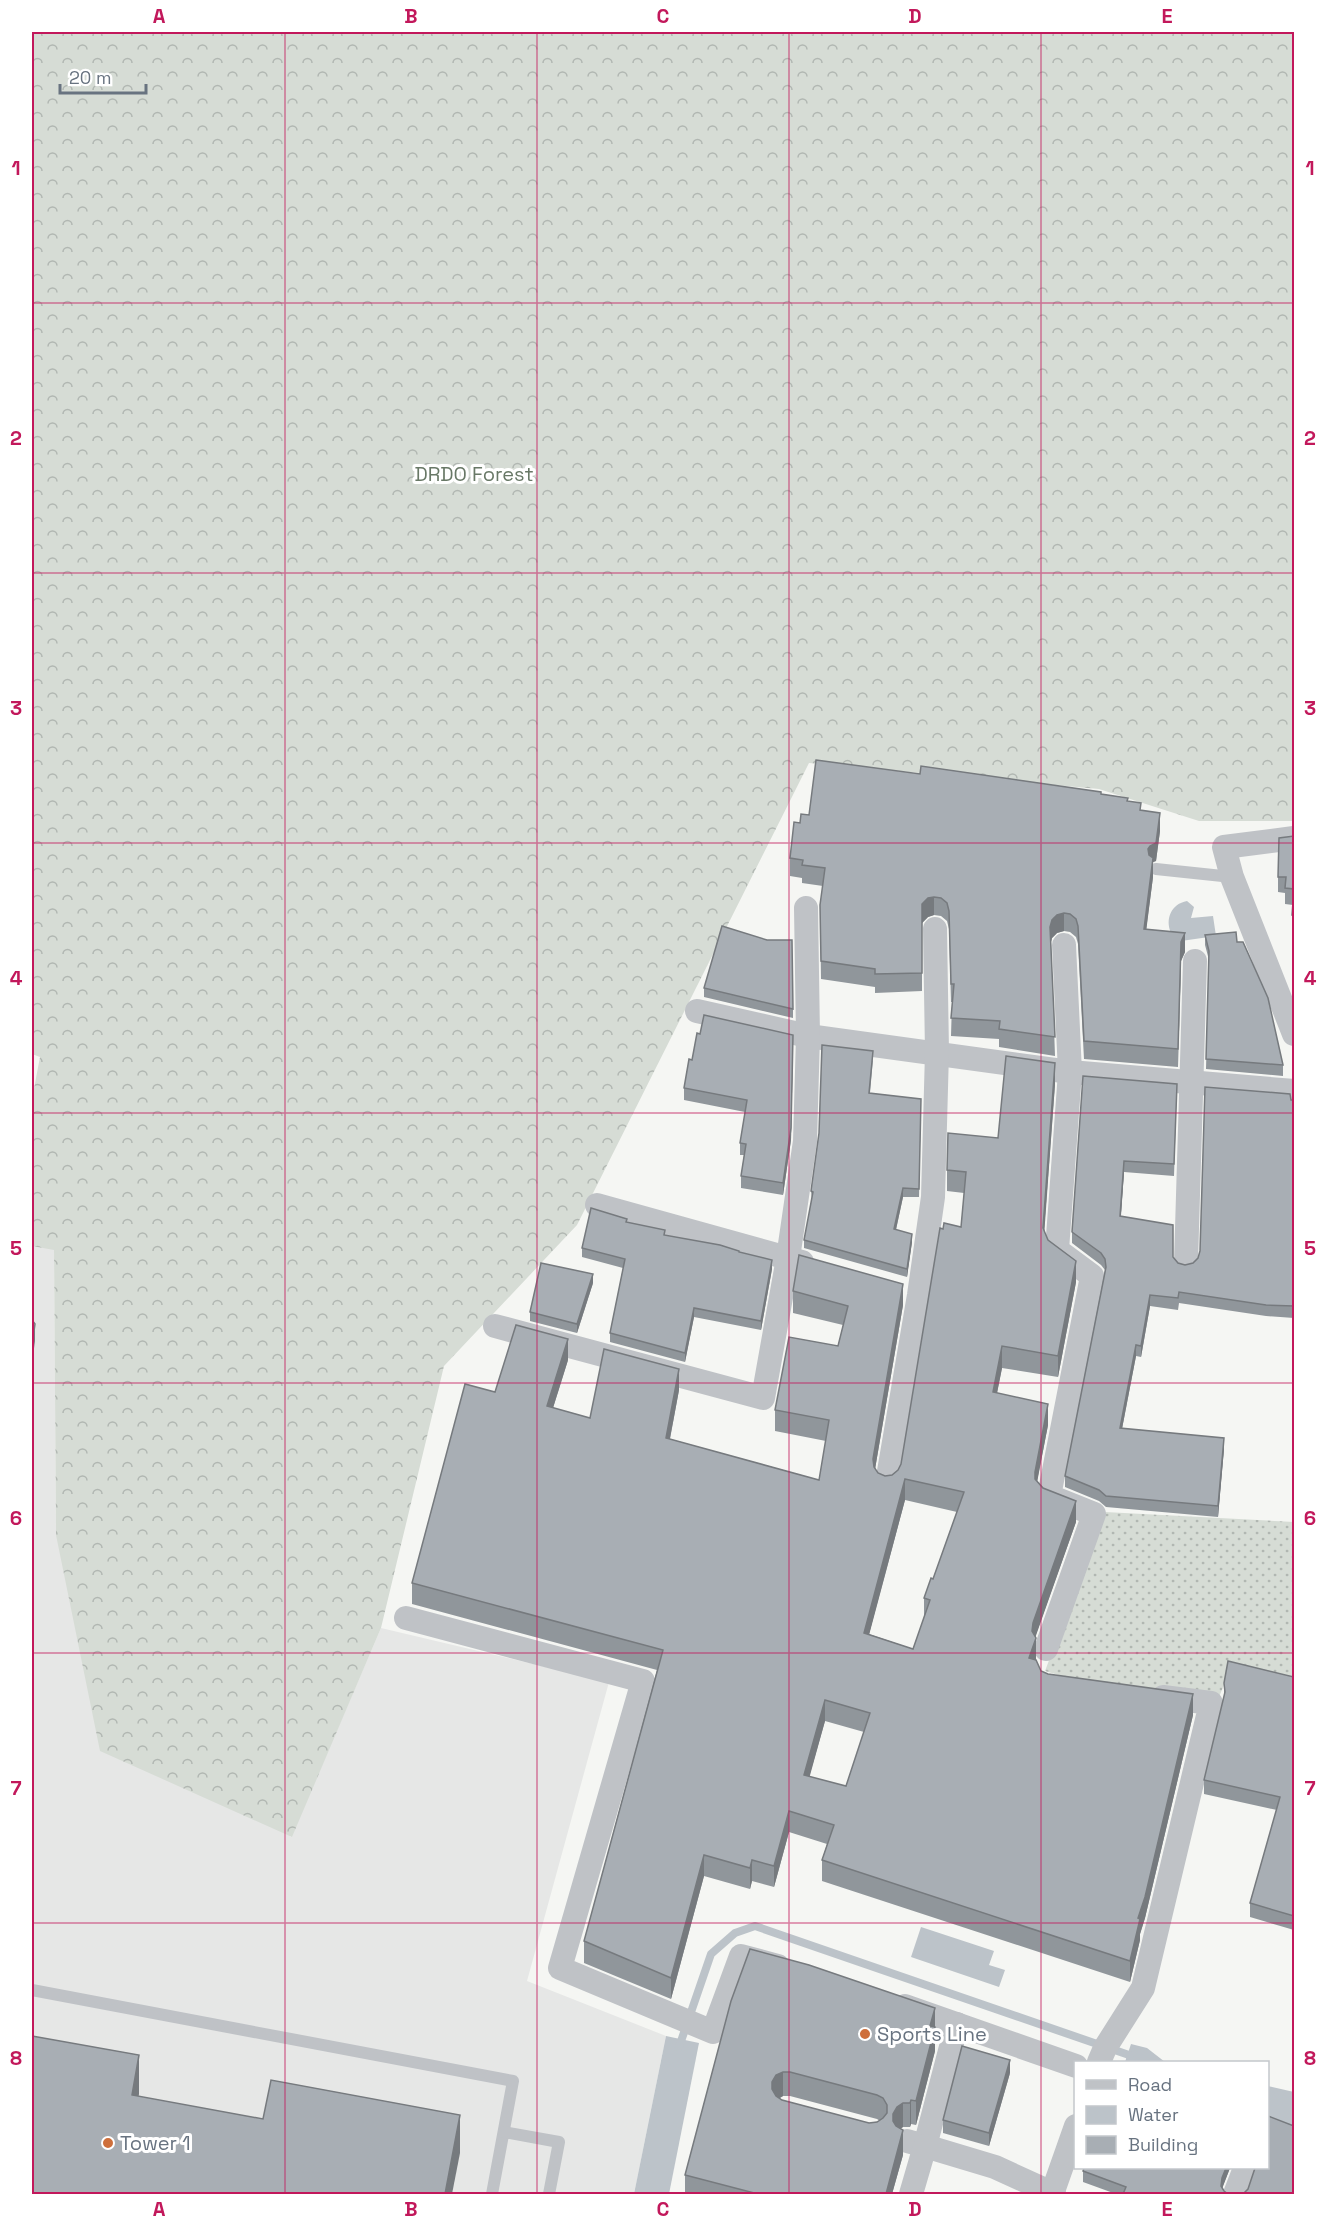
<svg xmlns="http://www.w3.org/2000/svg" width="1326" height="2226" font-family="'Space Grotesk',sans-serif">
	<defs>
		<pattern id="grass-dots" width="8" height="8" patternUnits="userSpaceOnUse" patternTransform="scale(1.5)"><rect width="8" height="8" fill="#d6dcd5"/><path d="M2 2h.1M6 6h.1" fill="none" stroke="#b1b7b2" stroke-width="1.8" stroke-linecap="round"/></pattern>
		<pattern id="forest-crowns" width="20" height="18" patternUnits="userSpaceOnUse" patternTransform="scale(1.5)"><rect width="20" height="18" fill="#d6dcd5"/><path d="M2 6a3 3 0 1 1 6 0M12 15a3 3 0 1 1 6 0" fill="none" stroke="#b1b7b2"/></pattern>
	</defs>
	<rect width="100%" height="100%" fill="#f5f6f3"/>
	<!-- built -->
	<polygon fill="#e6e7e6" points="32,1246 54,1249 56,1535 291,1837 381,1628 609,1682 527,1981 666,2036 634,2194 32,2194"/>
	<!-- grass -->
	<polygon fill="url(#grass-dots)" points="1105,1512 1294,1522 1294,1687 1228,1675 1219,1697 1075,1680 1045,1671"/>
	<!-- forest -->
	<polygon fill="url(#forest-crowns)" points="32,32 1294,32 1294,821 1199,821 1099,789 809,763 577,1225 444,1366 381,1628 292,1837 100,1751 56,1535 54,1250 32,1246 32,1099 40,1057 32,1054"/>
	<!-- water -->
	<g fill="#bcc3c9">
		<path d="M 1187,901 L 1194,907 L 1191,918 L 1213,916 L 1216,936 L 1181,941 L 1171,933 C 1165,919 1171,904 1187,901 Z"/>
		<polygon points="921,1927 994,1951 989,1965 1005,1970 999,1987 911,1957"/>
		<polygon points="666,2036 699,2043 669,2194 634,2194"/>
		<polygon points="1131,2044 1147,2048 1165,2062 1125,2062"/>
		<polygon points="1268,2086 1294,2092 1294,2131 1268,2122"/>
	</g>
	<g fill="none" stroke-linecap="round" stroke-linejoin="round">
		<!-- stream -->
		<polyline stroke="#bcc3c9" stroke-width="8" points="679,2047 711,1954 735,1933 755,1926 1129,2055 1132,2062"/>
		<!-- lane -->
		<g stroke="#bfc2c6" stroke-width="12">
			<polyline points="1156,869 1232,877"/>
			<polyline points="32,1990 513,2081 492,2194"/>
			<polyline points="504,2132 559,2142 549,2194"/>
		</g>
		<!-- street -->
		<g stroke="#bfc2c6" stroke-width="24">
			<polyline points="1294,838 1224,847 1232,877 1294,1034"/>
			<polyline points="697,1011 808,1036 1070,1072 1294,1091"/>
			<polyline points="597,1205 802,1262"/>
			<polyline points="1186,1262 1195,961"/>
			<polyline points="495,1326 763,1398 788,1258 805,1141 808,1036 806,908"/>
			<polyline points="887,1483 919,1295 933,1197 937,1052 935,929"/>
			<polyline points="406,1618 643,1681 560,1968 713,2032 741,1956 778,1966"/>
			<polyline points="1046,1649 1094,1514 1049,1496 1092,1276 1057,1250 1070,1072 1064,945"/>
			<polyline points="905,2006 1076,2066"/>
			<polyline points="1099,2062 1105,2048 1143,1988 1211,1703 1163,1697"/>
			<polyline points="907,2141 925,2146 957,2024"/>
			<polyline points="911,2194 925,2146 995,2167 1054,2194"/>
			<polyline points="1052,2194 1076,2126"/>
			<polyline points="1235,2194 1245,2168"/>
		</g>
	</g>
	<!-- wall -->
	<g fill="#90969b" fill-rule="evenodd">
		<polygon points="920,774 1101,794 1128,801 1141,810 1160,831 1156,861 1153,862 1153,877 1146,930 1185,952 1181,961 1178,1067 1084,1059 1078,944 1076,937 1070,932 1064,931 1057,933 1052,938 1051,942 1055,1056 999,1047 999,1039 951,1036 952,1002 951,1002 949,929 947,921 941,916 934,915 928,917 922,923 922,991 875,993 875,987 821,979 820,905 823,886 802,883 802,878 790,876 790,858 800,823 809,815"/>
		<polygon points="1294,836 1294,931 1292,931 1293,905 1285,904 1285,893 1278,892 1278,877"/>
		<polygon points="1205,935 1237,942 1283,1065 1283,1076 1206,1069 1209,960 1205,945"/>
		<polygon points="704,988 793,1009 793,1018 704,997"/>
		<polygon points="793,1047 791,1140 783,1195 741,1188 741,1176 744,1155 740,1155 740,1143 745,1112 684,1100 684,1088"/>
		<polygon points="873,1059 870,1093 921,1099 919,1197 903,1197 896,1230 912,1242 907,1277 804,1248 804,1240 812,1200 811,1191"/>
		<path d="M 1055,1084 L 1044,1231 L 1048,1240 L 1076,1282 L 1058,1377 L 1002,1368 L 997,1393 L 1048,1425 L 1037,1481 L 1076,1522 L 1035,1637 L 1035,1660 L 1041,1671 L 1048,1674 L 1193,1715 L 1145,1918 L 1140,1934 L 1140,1940 L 1130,1982 L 822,1881 L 822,1860 L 827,1844 L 789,1832 L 774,1887 L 752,1881 L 750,1889 L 704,1876 L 671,1999 L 584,1963 L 584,1941 L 657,1670 L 412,1604 L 412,1583 L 495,1392 L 568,1360 L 553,1408 L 590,1418 L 679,1390 L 670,1439 L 819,1480 L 826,1441 L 775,1431 L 775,1410 L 838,1346 L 843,1325 L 793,1313 L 793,1291 L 903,1305 L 875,1469 L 878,1473 L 885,1476 L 892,1475 L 898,1470 L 901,1464 L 943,1229 L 961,1227 L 964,1193 L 947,1191 L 947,1170 L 998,1138 ZM 905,1500 L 957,1512 L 933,1579 L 924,1598 L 924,1618 L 913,1649 L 869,1634 ZM 825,1721 L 864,1732 L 846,1786 L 809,1777 Z"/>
		<polygon points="1177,1084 1174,1176 1124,1172 1121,1216 1173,1257 1178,1263 1185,1265 1193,1263 1198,1258 1291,1100 1294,1100 1294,1318 1266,1316 1179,1303 1178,1310 1150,1306 1141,1357 1136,1356 1122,1429 1224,1449 1218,1517 1106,1507 1099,1501 1065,1487 1065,1476 1105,1270 1101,1265 1072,1243 1072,1232"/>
		<polygon points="627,1222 665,1235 739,1253 772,1269 761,1330 694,1317 685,1362 610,1342 610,1333 623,1268 582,1257 582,1248"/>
		<polygon points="593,1283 577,1333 530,1321 530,1312"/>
		<polygon points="1294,1677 1294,1930 1250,1917 1250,1903 1277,1810 1204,1794 1204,1780 1224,1697 1224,1683"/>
		<path d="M 731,2001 L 935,2008 L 935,2051 L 916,2125 L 911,2124 L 910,2127 L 903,2127 L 900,2129 L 903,2155 L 892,2194 L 685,2194 L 685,2175 ZM 783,2096 L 790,2096 L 877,2119 L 880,2121 L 877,2122 L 869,2123 L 782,2100 L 780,2098 Z"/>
		<polygon points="1010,2073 989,2146 943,2133 943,2120"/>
		<polygon points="1230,2168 1222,2188 1224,2191 1228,2194 1116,2194 1083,2182 1083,2171"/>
	</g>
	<!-- shaded-wall -->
	<g fill="#767a7e">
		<polygon points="1160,813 1160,831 1156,861 1153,862 1153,877 1144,948 1144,929 1150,864 1148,849"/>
		<polygon points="934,897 934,915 928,917 922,923 922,991 922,904 928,898"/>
		<polygon points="1064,913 1064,931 1057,933 1052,938 1050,945 1050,927 1052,920 1057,915"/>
		<polygon points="1185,933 1185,952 1181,961 1178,1067 1181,942"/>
		<polygon points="793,1047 791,1140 783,1195 783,1183"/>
		<polygon points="1055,1063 1055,1084 1043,1250 1043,1228"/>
		<polygon points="1124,1161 1124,1172 1120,1227 1120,1216"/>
		<polygon points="903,1188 903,1197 894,1238 894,1229"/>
		<polygon points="912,1234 912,1242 907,1277 907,1269"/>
		<polygon points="772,1260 772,1269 761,1330 761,1321"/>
		<polygon points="1076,1261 1076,1282 1058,1377 1058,1356"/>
		<polygon points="593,1274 593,1283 577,1333 577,1324"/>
		<polygon points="903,1284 903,1305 873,1481 873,1459"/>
		<polygon points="1150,1295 1150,1306 1141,1357 1141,1346"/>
		<polygon points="694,1308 694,1317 685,1362 685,1353"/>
		<polygon points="35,1324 35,1341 32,1363 32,1345"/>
		<polygon points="568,1339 568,1360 547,1427 547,1406"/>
		<polygon points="1136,1345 1136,1356 1120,1439 1120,1428"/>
		<polygon points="1002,1346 1002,1368 993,1413 993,1392"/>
		<polygon points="679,1369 679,1390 666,1459 666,1438"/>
		<polygon points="1048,1404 1048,1425 1035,1493 1035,1472"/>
		<polygon points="1224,1438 1224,1449 1218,1517 1218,1506"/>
		<polygon points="905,1479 905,1500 864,1654 864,1633"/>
		<polygon points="1076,1501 1076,1522 1033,1644 1036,1638 1036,1659 1029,1679 1029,1658 1033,1623"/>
		<polygon points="1193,1694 1193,1715 1145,1918 1140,1934 1140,1940 1130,1982 1130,1961 1138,1918"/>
		<polygon points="825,1700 825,1721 804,1797 804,1775"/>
		<polygon points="789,1811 789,1832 774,1887 774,1866"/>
		<polygon points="704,1855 704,1876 671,1999 671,1978"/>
		<polygon points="752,1860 752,1881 750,1889 750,1868"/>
		<polygon points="935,2008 935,2051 916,2125 916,2101 930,2026"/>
		<polygon points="139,2055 139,2094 132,2133 132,2095"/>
		<polygon points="1010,2060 1010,2073 989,2146 989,2133"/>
		<polygon points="783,2072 783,2096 776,2100 772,2106 772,2082 776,2075"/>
		<polygon points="911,2100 911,2124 910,2127 910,2103"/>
		<polygon points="903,2103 903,2127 897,2131 893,2138 893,2114 897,2107"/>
		<polygon points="460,2115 460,2153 452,2194 445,2194"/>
		<polygon points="903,2130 903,2155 892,2194 886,2194"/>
		<polygon points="1226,2168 1230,2168 1222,2189 1221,2194 1222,2178"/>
	</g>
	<!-- building -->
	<g fill="#a8aeb4" stroke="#767a7e" stroke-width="1.5" fill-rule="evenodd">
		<polygon points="816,760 920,774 921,766 1101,792 1101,794 1128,798 1127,801 1141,803 1140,810 1160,813 1156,843 1150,846 1148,849 1149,855 1153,858 1144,929 1185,933 1181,942 1178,1049 1084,1041 1078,926 1076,919 1070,914 1064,913 1057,915 1052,920 1050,927 1055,1037 999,1029 1000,1021 951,1018 954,984 951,984 949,911 947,903 941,898 934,897 928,898 922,904 922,973 875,974 875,969 821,961 820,905 825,868 802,865 803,860 790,858 794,822 800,823 801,814 809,815"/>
		<polygon points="1294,836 1294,915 1292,915 1294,889 1285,888 1286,877 1278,877 1279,838"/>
		<polygon points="722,926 767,940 792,940 793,1009 704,988"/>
		<polygon points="1236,932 1237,942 1243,942 1268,998 1283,1065 1206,1059 1209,951 1205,935"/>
		<polygon points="704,1015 793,1035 791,1128 783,1183 741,1176 746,1144 740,1143 747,1100 684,1088 689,1059 692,1060 697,1033 700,1034"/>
		<polygon points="822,1045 873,1051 869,1093 921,1099 919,1189 903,1188 894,1229 912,1234 907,1269 804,1240 813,1192 811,1191 819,1133"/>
		<path d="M 1006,1056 L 1055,1063 L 1043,1228 L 1048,1240 L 1076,1261 L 1058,1356 L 1002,1346 L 993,1392 L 1048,1404 L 1035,1472 L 1035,1479 L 1043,1488 L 1076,1501 L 1033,1623 L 1032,1631 L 1036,1638 L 1029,1658 L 1036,1660 L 1041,1671 L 1048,1674 L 1193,1694 L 1145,1897 L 1138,1918 L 1140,1919 L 1130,1961 L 822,1860 L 834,1825 L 789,1811 L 774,1866 L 752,1860 L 750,1868 L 704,1855 L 671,1978 L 584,1941 L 663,1650 L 412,1583 L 465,1384 L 495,1392 L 516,1325 L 568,1339 L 547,1406 L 590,1418 L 604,1349 L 679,1369 L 666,1438 L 819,1480 L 829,1420 L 775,1410 L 789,1337 L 838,1346 L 848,1306 L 793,1291 L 799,1255 L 903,1284 L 873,1459 L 874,1467 L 878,1473 L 885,1476 L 892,1475 L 898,1470 L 901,1464 L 940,1228 L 943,1229 L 944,1223 L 961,1227 L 966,1172 L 947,1170 L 948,1133 L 998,1138 ZM 905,1479 L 964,1492 L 933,1579 L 931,1578 L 924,1598 L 930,1600 L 913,1649 L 864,1633 ZM 825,1700 L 870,1713 L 846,1786 L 804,1775 Z"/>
		<polygon points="1083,1076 1177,1084 1174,1164 1124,1161 1120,1216 1173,1225 1173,1257 1178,1263 1185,1265 1193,1263 1198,1258 1200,1251 1205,1087 1290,1094 1291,1100 1294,1100 1294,1306 1266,1305 1179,1292 1178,1298 1150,1295 1141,1346 1136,1345 1120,1428 1224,1438 1218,1506 1106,1496 1099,1490 1065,1476 1106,1267 1105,1259 1101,1253 1072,1232"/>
		<polygon points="591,1208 627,1219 626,1222 665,1230 664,1235 720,1245 739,1251 739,1252 772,1260 761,1321 694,1308 685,1353 610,1333 625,1259 582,1248"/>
		<polygon points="541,1263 593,1274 577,1324 530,1312"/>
		<polygon points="32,1320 35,1324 32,1345"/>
		<polygon points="1228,1661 1294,1677 1294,1916 1250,1903 1280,1797 1204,1780 1225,1692 1224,1683"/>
		<path d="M 750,1949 L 809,1965 L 935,2008 L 930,2026 L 935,2027 L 916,2101 L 911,2100 L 910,2103 L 903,2103 L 897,2107 L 893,2114 L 893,2121 L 896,2126 L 903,2130 L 886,2194 L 758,2194 L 685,2175 L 731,2001 ZM 783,2072 L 790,2072 L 877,2095 L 883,2098 L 887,2105 L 887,2113 L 883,2118 L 877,2122 L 869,2123 L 782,2100 L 776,2096 L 772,2089 L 772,2082 L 776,2075 Z"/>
		<polygon points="32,2036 139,2055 132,2095 263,2119 271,2080 460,2115 445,2194 32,2194"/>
		<polygon points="962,2046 1010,2060 989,2133 943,2120"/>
		<polygon points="1268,2116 1294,2126 1294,2194 1243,2194 1248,2189 1255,2168 1268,2168"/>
		<polygon points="1084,2168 1226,2168 1222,2178 1221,2186 1224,2191 1228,2194 1123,2194 1126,2187 1083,2171"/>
	</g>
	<!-- grid -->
	<path fill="none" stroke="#c2185b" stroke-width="1.5" stroke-opacity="0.55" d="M 285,32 L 285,2194M 537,32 L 537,2194M 789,32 L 789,2194M 1041,32 L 1041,2194M 32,303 L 1294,303M 32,573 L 1294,573M 32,843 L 1294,843M 32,1113 L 1294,1113M 32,1383 L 1294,1383M 32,1653 L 1294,1653M 32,1923 L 1294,1923"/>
	<!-- markers -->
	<g fill="#ce6f3b" stroke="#fff" stroke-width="2">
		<circle cx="865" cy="2034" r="6"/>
		<circle cx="108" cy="2143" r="6"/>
	</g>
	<g text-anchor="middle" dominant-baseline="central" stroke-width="6" stroke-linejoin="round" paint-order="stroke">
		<!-- park labels -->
		<g font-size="20" fill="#687866" stroke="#fff">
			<text x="474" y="474">DRDO Forest</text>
		</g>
		<!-- poi labels -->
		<g font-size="20" fill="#687380" stroke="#fff" text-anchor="start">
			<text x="877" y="2034">Sports Line</text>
			<text x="120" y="2143">Tower 1</text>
		</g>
	</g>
	<!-- border -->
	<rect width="1326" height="2226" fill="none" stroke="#ffffff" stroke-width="66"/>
	<!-- legend -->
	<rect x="1074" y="2061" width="195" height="108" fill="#ffffff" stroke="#c3c7cc" stroke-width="1.5"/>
	<rect x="1086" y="2080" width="30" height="9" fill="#bfc2c6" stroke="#c3c7cc" stroke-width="1.5"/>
	<text x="1128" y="2091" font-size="18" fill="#687380">Road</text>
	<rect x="1086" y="2106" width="30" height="18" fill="#bcc3c9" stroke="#c3c7cc" stroke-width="1.5"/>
	<text x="1128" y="2121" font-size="18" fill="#687380">Water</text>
	<rect x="1086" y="2136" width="30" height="18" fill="#a8aeb4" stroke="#c3c7cc" stroke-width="1.5"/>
	<text x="1128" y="2151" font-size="18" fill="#687380">Building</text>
	<!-- scale -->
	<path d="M60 84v9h86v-9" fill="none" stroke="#687380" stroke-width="3"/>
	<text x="69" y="84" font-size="18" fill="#687380" stroke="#ffffff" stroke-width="4.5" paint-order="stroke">20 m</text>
	<rect x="33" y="33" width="1260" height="2160" fill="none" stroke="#c2185b" stroke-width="2"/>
	<g font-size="20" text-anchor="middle" font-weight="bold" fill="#c2185b">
		<text x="159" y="23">A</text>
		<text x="411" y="23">B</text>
		<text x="663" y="23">C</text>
		<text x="915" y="23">D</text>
		<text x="1167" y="23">E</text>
		<text x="16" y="175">1</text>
		<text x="1310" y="175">1</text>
		<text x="16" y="445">2</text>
		<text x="1310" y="445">2</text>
		<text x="16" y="715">3</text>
		<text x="1310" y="715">3</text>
		<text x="16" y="985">4</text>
		<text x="1310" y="985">4</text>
		<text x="16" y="1255">5</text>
		<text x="1310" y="1255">5</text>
		<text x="16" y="1525">6</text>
		<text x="1310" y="1525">6</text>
		<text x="16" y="1795">7</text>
		<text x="1310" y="1795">7</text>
		<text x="16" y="2065">8</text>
		<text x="1310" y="2065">8</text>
		<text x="159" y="2216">A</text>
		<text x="411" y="2216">B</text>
		<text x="663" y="2216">C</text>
		<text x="915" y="2216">D</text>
		<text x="1167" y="2216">E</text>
	</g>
</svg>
